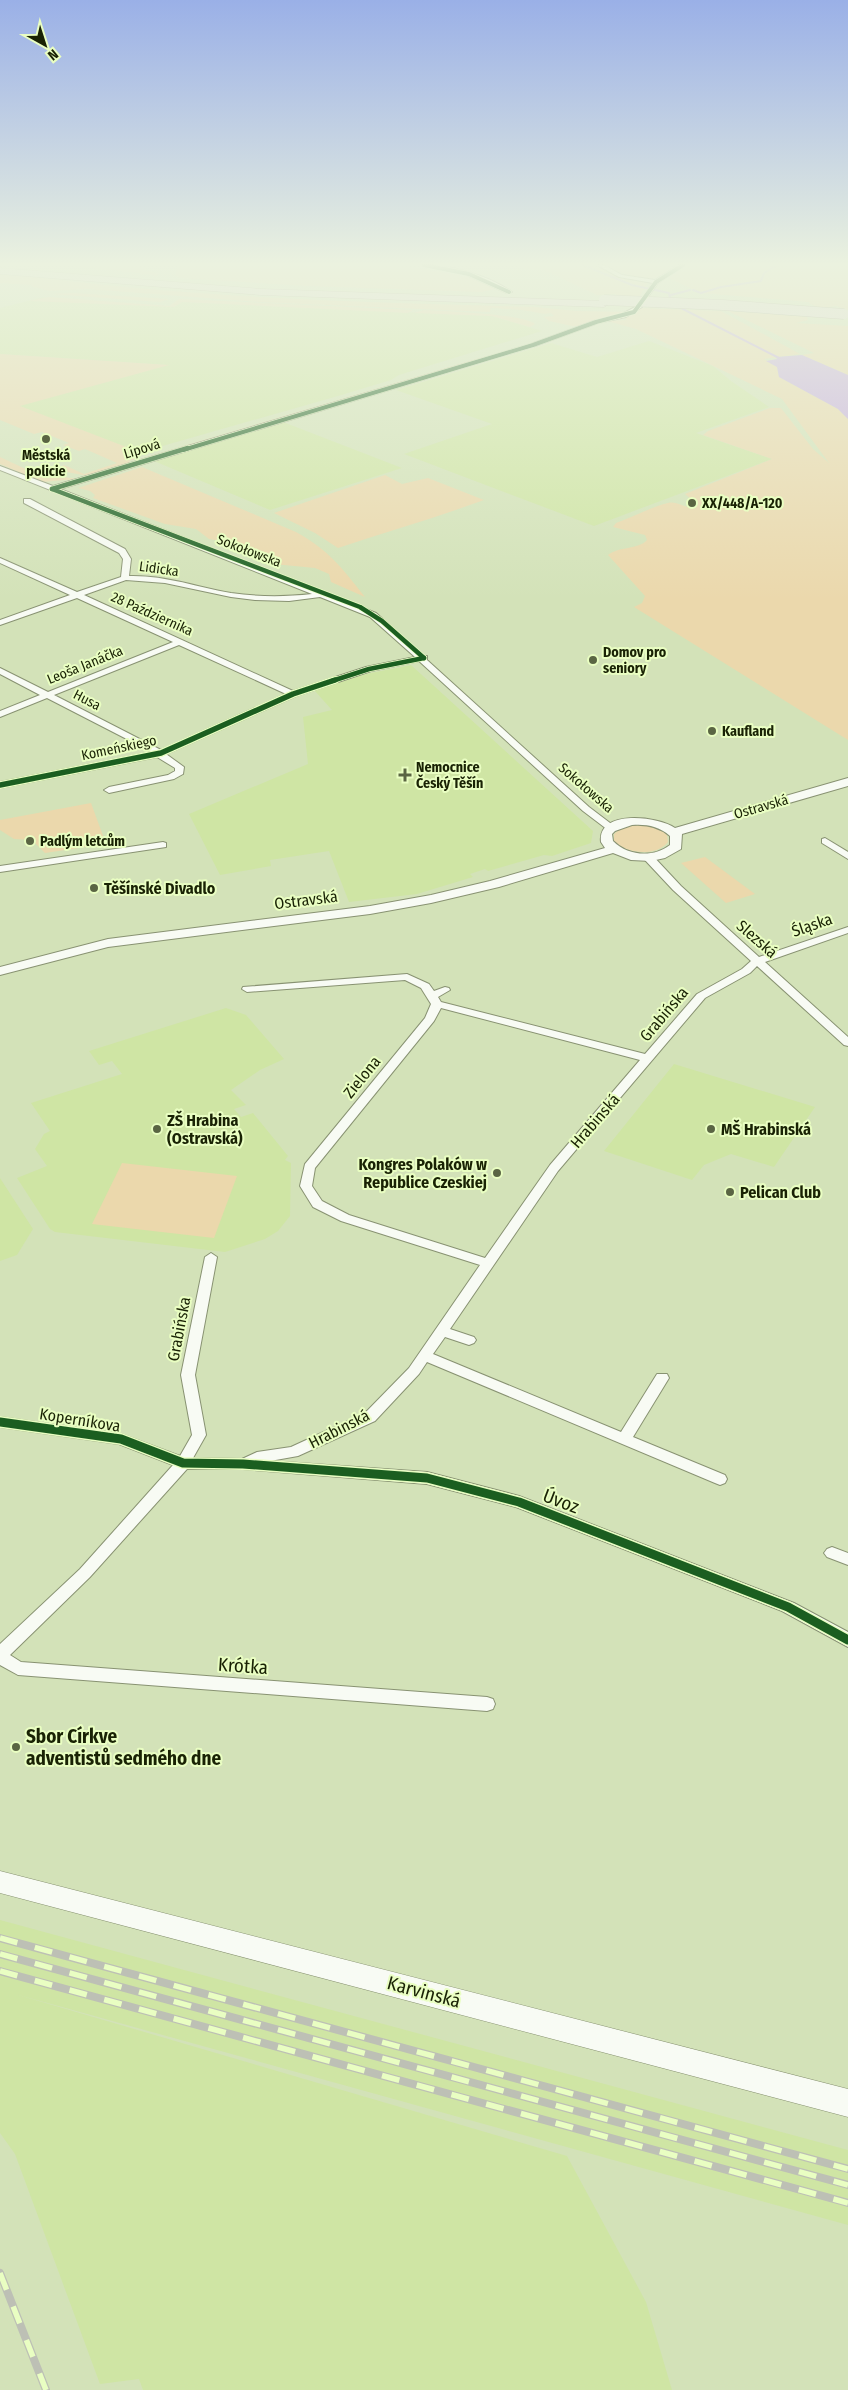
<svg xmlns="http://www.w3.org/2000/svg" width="848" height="2390" font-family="'Fira Sans Condensed',sans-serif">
	<rect width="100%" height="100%" fill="#d3e2b8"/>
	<!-- built -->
	<g fill="#cfe5a4">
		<polygon points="44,297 51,300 174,307 182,302 492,316 542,331 399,375 391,380 338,396 145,451 126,448 19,406 167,365 0,354 0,308"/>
		<polygon points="649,341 713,366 731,381 769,407 696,433 772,459 594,526 404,454 492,424 396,390 551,343 597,357"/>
		<polygon points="283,422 402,468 270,510 154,461"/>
		<polygon points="411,665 593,831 591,843 552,856 544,855 488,871 485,869 470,874 473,877 417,894 349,902 329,851 270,860 271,866 220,875 189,814 308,764 303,717 332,710 314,690 366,674"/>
		<polygon points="226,1008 246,1015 284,1059 260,1070 231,1090 246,1105 234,1109 241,1117 253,1113 288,1156 285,1160 291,1163 290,1216 278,1231 265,1239 225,1252 55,1232 50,1229 17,1178 47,1166 35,1149 44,1134 50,1131 31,1103 122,1074 112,1061 99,1065 89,1051"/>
		<polygon points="674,1064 815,1107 774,1167 731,1154 704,1165 692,1180 604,1151"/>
		<polygon points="0,1178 33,1229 17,1255 0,1261"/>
		<polygon points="0,1920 848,2150 848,2225 15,1994 567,2156 646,2302 672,2390 143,2390 139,2379 100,2384 15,2154 0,2133"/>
	</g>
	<!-- green -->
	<g fill="#ebd8ac">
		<polygon points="56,265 138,266 147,267 145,270 159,274 157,276 131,272"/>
		<polygon points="178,265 403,265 478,279 495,289 482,292 307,286 180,278 175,275"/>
		<polygon points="514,265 595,265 621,279 647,283 639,298 623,298 615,294 597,295 542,269 524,269"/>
		<path d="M 606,265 L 674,265 C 669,269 663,275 658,277 C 641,283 621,273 606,265 Z"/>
		<polygon points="688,265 848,265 848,310 836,306 820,308 810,304 809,302 701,293 669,278"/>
		<path d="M 0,272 C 177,298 356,302 535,307 L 576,311 L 630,312 L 594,320 L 583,326 L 572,326 L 549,321 L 544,317 L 554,316 L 551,313 C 540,315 538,312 528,311 C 516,309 503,309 491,308 L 490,312 L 259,302 L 87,289 L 49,291 L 31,286 L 32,285 L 0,283 Z"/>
		<polygon points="73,293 169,299 160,302 51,294"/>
		<polygon points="49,297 169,306 179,299 413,310 408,313 182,302 174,307 29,301"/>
		<path d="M 641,308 L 721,311 L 800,354 L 764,359 L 777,367 L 779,377 L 838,409 L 848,419 L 848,740 L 634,607 L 642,603 L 645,596 L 608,555 C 619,546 638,550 647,540 L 645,535 L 613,527 L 616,523 C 633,517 651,507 668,503 C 678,500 688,512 698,505 L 685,494 L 772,459 L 703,435 L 708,431 L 770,408 L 781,408 L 813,449 L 829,463 L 782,399 L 636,329 L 607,321 L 627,320 L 625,318 L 635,314 Z"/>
		<path d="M 424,310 C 443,311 524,314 535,324 L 530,327 L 492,316 L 414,313 Z"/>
		<polygon points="728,311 807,317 808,320 796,323 848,326 848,375 802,355 814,353"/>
		<polygon points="518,348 141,460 140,459 476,359"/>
		<polygon points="0,354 169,365 20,406 134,450 129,455 136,459 129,461 131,463 88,476 56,470 64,465 84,474 117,463 85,449 79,451 63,445 69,443 42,432 34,434 0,420"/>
		<polygon points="0,457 32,472 77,479 42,482 0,464"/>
		<path d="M 142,467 L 296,532 C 330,551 341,567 365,597 L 331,582 L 329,574 L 315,568 L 274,564 L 232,543 L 209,539 L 196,529 L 165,524 L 93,498 L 95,495 L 90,491 L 78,488 Z"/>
		<path d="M 385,475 L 402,484 L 428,478 L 484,500 C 435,518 386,532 338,548 L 315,533 L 274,513 Z"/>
		<polygon points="91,803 106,844 45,853 32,840 14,839 0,830 0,820"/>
		<path d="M 632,825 C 645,824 658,825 667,835 L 668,842 C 656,857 626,854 614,841 L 614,834 L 620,829 Z"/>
		<polygon points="705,857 755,894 726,903 681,863"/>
		<polygon points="122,1163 237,1176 214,1238 92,1224"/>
	</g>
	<!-- water -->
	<polygon fill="#c6aae5" points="802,355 848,375 848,419 838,409 779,377 777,367 766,361 777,359 776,357"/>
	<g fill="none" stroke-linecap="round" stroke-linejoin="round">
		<!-- stream -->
		<g stroke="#c6aae5" stroke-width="2">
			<polyline points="583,265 632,285 669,293 670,298 676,300"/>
			<polyline points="693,290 701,293 721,287 761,281 764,273 777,265"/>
			<polyline points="671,295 690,290"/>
			<polyline points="679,307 783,360"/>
		</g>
		<!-- minor casing -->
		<g stroke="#889272" stroke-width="2">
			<g id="minor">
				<path d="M 422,265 C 451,265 488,275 512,292 L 507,293 L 467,275 Z"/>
				<polygon points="597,265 604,265 622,275 655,280 679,265 685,265 658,283 645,301 642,299 653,283 619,277"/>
				<path d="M 637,306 L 642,307 L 626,317 L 598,323 L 535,346 L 60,489 L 376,613 L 423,656 L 427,656 L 427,660 L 589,807 L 614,826 L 614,830 L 608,830 L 583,811 L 419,661 L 371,671 L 296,696 L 166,754 L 184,767 L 183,774 L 174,779 L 109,793 L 104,790 L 109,787 L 168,775 L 175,771 L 175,768 L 157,757 L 0,788 L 0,782 L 152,752 L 47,698 L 0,717 L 0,711 L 40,695 L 0,674 L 0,668 L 48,692 L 173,642 L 77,598 L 0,625 L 0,620 L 70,595 L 0,563 L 0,558 L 77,592 L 121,577 L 123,559 L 119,553 L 24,503 L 24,499 L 30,499 L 125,549 L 131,559 L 129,576 C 164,575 197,587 231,593 C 258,597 285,597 312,594 L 0,470 L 0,466 L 53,486 L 531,344 L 594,321 L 622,314 ZM 126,580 L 165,583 L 231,597 L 255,600 L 289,601 L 320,597 L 370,617 L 415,657 L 366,667 L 293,691 L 84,595 ZM 179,645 L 286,694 L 161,750 L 54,695 Z"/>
				<polygon points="825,838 848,852 848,859 822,843 822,839"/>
				<polygon points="163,842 166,843 166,847 0,872 0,866"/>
				<path d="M 648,854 L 652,855 L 681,886 L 759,957 L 848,927 L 848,933 L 765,962 L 848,1037 L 848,1046 L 844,1045 L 757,966 L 750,973 L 705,998 L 558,1171 L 450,1329 L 474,1337 L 476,1340 L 474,1343 L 469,1345 L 445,1337 L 433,1354 L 621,1432 L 657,1374 L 667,1374 L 669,1378 L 633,1437 L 725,1475 L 727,1479 L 725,1483 L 720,1485 L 715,1483 L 427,1362 L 419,1374 L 375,1421 L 298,1456 L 270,1461 L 427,1472 L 519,1496 L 794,1603 L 848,1632 L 848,1647 L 782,1611 L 516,1507 L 427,1484 L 243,1469 L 187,1469 L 90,1577 L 10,1655 L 21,1662 L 487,1697 L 493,1699 L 495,1704 L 493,1709 L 487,1711 L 18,1675 L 0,1665 L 0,1644 L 80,1569 L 173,1465 L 119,1444 L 0,1427 L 0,1417 L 121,1434 L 180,1456 L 192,1435 L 181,1375 L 205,1257 L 211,1253 L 217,1257 L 195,1375 L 206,1435 L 193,1458 L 242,1459 L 257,1452 L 291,1447 L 365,1413 L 409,1368 L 480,1265 L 341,1221 L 313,1207 L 300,1186 L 305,1164 L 425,1018 L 431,1004 L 421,988 L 405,980 L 247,992 L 242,989 L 243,987 L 407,974 L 429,984 L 434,991 L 445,987 L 449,988 L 450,990 L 438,997 L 441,1002 L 645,1054 L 697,994 L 742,969 L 751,961 L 673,890 L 644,859 L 643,857 ZM 441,1008 L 640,1060 L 550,1165 L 485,1258 L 349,1215 L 322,1201 L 312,1186 L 315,1168 L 434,1021 Z"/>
				<polygon points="832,1547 848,1553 848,1565 827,1557 824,1553 827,1549"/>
			</g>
		</g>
		<!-- tertiary casing -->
		<g stroke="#889272" stroke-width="2">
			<path id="tertiary" d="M 848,778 L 848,786 L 682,834 L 681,849 L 665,858 L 651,861 L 631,860 L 613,853 L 499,887 L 431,903 L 370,914 L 108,947 L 0,975 L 0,967 L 108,939 L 370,906 L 431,895 L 490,881 L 605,848 L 601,842 C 597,809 658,816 675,828 ZM 632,825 C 646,824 659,826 670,836 L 670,845 C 653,858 628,856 613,841 L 612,834 L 615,831 Z"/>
		</g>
		<!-- secondary casing -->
		<g stroke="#889272" stroke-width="1">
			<polygon id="secondary" points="0,1871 848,2089 848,2117 0,1893"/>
		</g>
		<!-- trunk casing -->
		<g stroke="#a3998a" stroke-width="1">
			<polygon id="trunk" points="0,268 261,289 604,301 609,304 604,307 261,295 0,274"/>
		</g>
		<!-- minor -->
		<use href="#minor" fill="#f8fbf4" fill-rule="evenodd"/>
		<!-- tertiary -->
		<use href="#tertiary" fill="#f8fbf4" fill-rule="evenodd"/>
		<!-- secondary -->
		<use href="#secondary" fill="#f8fbf4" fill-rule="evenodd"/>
		<!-- trunk -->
		<use href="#trunk" fill="#e2d8d6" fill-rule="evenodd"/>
		<!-- rail casing -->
		<g stroke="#bdc0b5" stroke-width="8">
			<g id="rail">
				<polyline points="0,1938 848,2169"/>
				<polyline points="0,1954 848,2185"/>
				<polyline points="0,1971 848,2203"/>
				<polyline points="0,2273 46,2390"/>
			</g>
		</g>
		<!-- rail -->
		<use href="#rail" stroke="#e9fec2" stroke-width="5.5" stroke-dasharray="18" stroke-linecap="butt"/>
		<!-- trunk-bridge casing -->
		<g stroke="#a3998a" stroke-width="11" stroke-linecap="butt">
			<polyline id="trunk-bridge" points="604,300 723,305 844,314"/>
		</g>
		<!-- trunk-bridge -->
		<use href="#trunk-bridge" stroke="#e2d8d6" stroke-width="10"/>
		<!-- cycleway-far3 casing -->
		<g stroke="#e9fec2" stroke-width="5">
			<g id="cycleway-far3">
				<polyline points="424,265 469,274 509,292"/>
				<polyline points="183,450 533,345 596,322 634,312 656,282 683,265"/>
			</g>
		</g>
		<!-- cycleway-far2 casing -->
		<g stroke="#e9fec2" stroke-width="6">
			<g id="cycleway-far2">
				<polyline points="52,489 188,448"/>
				<polyline points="52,489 360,607 382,621 424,658"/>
				<polyline points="332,681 369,669 424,658"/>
			</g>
		</g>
		<!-- cycleway-far1 casing -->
		<g stroke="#e9fec2" stroke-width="8">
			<polyline id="cycleway-far1" points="0,785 161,753 293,694 335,680"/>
		</g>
		<!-- cycleway casing -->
		<g stroke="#e9fec2" stroke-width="12">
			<polyline id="cycleway" points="0,1422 121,1439 183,1463 243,1464 427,1478 519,1502 788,1607 848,1640"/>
		</g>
		<!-- cycleway-far3 -->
		<use href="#cycleway-far3" stroke="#1b5e20" stroke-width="4"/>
		<!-- cycleway-far2 -->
		<use href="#cycleway-far2" stroke="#1b5e20" stroke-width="4.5"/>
		<!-- cycleway-far1 -->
		<use href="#cycleway-far1" stroke="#1b5e20" stroke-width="5.5"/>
		<!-- cycleway -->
		<use href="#cycleway" stroke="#1b5e20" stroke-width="9"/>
	</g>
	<!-- sky -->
	<linearGradient id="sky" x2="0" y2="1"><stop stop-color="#9ab0e7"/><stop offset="0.44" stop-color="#ebf2df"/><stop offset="1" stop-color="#ebf2df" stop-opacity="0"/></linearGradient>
	<rect width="848" height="600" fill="url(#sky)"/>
	<!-- markers -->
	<g fill="#5a6543" stroke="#e9fec2" stroke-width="2">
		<circle cx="46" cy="439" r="5"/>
		<circle cx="692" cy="503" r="5"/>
		<circle cx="593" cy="660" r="5"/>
		<circle cx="712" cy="731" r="5"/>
		<path d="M402.5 767.5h5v5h5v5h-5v5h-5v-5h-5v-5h5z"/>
		<circle cx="30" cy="841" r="5"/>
		<circle cx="94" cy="888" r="5"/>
		<circle cx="157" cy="1129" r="5"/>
		<circle cx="711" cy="1129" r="5"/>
		<circle cx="497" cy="1173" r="5"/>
		<circle cx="730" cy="1192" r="5"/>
		<circle cx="16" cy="1747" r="5"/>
	</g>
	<g text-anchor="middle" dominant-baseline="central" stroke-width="4" stroke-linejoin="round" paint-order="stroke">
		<!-- far-street labels -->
		<g font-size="14" fill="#192204" stroke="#e9fec2">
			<text transform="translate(142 449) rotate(-17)">Lípová</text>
			<text transform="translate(249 551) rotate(21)">Sokołowska</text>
			<text transform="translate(159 569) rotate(8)">Lidicka</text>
			<text transform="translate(152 614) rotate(24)">28 Października</text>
			<text transform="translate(85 665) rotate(-22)">Leoša Janáčka</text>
			<text transform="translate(87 700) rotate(27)">Husa</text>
			<text transform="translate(119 748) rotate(-12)">Komeńskiego</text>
			<text transform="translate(586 788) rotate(41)">Sokołowska</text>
			<text transform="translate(761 807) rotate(-16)">Ostravská</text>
		</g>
		<!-- far-poi labels -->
		<g font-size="14" font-weight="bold" fill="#192204" stroke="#e9fec2" text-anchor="start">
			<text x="46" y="455" text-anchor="middle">Městská<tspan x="46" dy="16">policie</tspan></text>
			<text x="702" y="503">XX/448/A-120</text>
			<text x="603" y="652">Domov pro<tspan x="603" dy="16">seniory</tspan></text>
			<text x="722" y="731">Kaufland</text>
			<text x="416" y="767">Nemocnice<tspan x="416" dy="16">Český Těšín</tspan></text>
			<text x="40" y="841">Padlým letcům</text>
		</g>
		<!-- poi labels -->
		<g font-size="16" font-weight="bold" fill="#192204" stroke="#e9fec2" text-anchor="start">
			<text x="104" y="888">Těšínské Divadlo</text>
			<text x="167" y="1120">ZŠ Hrabina<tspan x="167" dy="18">(Ostravská)</tspan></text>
			<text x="721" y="1129">MŠ Hrabinská</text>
			<text x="487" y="1164" text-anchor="end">Kongres Polaków w<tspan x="487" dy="18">Republice Czeskiej</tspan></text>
			<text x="740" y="1192">Pelican Club</text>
		</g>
		<!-- street labels -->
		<g font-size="16" fill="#192204" stroke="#e9fec2">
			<text transform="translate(306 900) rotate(-7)">Ostravská</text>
			<text transform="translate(812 925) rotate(-19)">Śląska</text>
			<text transform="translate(757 939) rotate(41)">Slezská</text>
			<text transform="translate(664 1014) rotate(-50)">Grabińska</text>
			<text transform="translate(362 1077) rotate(-51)">Zielona</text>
			<text transform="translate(595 1121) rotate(-49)">Hrabinská</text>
			<text transform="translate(179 1329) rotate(-79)">Grabińska</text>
			<text transform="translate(80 1420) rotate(9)">Koperníkova</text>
			<text transform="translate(339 1429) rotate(-27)">Hrabinská</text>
		</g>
		<!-- near-street labels -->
		<g font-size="19" fill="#192204" stroke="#e9fec2">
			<text transform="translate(561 1501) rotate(21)">Úvoz</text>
			<text transform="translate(243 1666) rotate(4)">Krótka</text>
			<text transform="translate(424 1992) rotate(15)">Karvinská</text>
		</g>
		<!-- near-poi labels -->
		<g font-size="19" font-weight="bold" fill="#192204" stroke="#e9fec2" text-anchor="start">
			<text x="26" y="1736">Sbor Církve<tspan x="26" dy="22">adventistů sedmého dne</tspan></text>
		</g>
	</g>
	<!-- north arrow -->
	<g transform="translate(45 45) rotate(141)" stroke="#e9fec2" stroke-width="4" paint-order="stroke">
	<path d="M0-4L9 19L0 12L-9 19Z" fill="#192204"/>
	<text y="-8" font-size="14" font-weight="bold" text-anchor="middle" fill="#192204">N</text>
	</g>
</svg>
